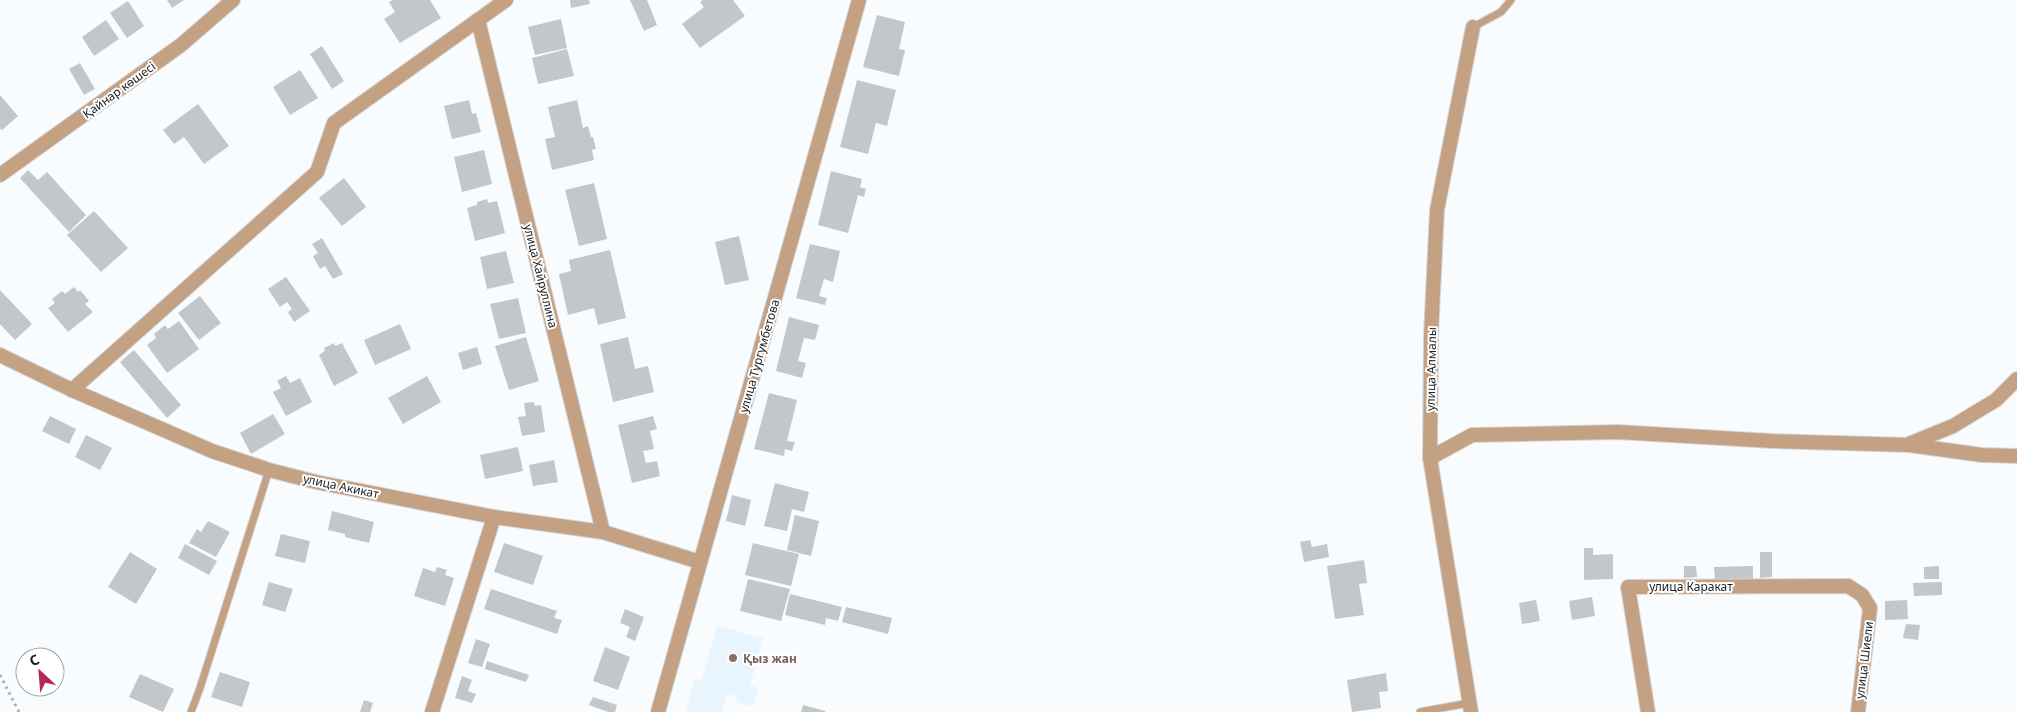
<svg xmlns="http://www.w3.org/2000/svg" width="2017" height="712" font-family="'Noto Sans',sans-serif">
	<rect width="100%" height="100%" fill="#f8fcff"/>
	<!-- built -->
	<polygon fill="#e8f5ff" points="717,626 763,638 750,685 758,688 753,707 736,702 737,697 727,694 722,712 694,712 686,710 695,679 702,680"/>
	<!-- building -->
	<g fill="#c1c7cb">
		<polygon points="167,0 184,0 172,8"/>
		<polygon points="393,0 430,0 441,18 400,43 384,19 395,12 389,2"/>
		<polygon points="570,0 589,0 590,4 571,8"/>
		<polygon points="630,0 647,0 657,25 644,31"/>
		<polygon points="703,0 733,0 745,16 700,48 682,24 704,7 700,2"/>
		<polygon points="128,1 144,26 127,38 110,13"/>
		<polygon points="877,15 905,22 899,49 905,50 899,76 863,67"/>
		<polygon points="561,19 567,48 535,55 528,27"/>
		<polygon points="106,20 119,39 94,56 82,37"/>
		<polygon points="322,46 344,81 332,89 310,54"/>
		<polygon points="567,49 574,76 538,84 532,58"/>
		<polygon points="80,63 95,89 84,95 69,69"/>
		<polygon points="300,70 318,98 290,115 273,87"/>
		<polygon points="857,80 896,90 887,126 876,123 868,154 840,147"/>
		<polygon points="0,95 18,116 2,130 0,129"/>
		<polygon points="469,100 472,114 476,113 481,132 452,139 444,106"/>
		<polygon points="577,100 583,128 588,126 591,137 593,137 596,149 592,150 594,160 552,170 545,139 555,137 548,107"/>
		<polygon points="198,104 229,146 204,164 184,137 174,144 163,130"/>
		<polygon points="484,150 492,184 462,192 454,157"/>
		<polygon points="28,170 38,180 47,172 86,215 69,232 20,178"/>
		<polygon points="831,171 862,179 860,187 866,189 864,197 858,195 848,233 818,225"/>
		<polygon points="344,178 366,207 342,226 319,198"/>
		<polygon points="594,183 607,239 579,246 565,190"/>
		<polygon points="487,199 488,203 497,201 505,233 475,241 467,208 477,205 477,202"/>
		<polygon points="94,211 128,248 101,272 67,235"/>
		<polygon points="739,236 749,280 725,285 715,242"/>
		<polygon points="322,238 343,274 333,279 325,266 320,269 313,256 318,253 312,244"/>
		<polygon points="810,244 840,251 833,282 824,279 819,296 827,298 825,305 796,298"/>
		<polygon points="610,250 626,318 598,325 594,308 568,315 559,274 571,271 569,260"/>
		<polygon points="506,251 514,283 487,289 480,257"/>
		<polygon points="286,277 310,311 294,322 288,312 292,309 287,302 280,307 268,289"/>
		<polygon points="74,287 78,292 80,290 89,301 85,304 93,312 68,332 48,308 55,303 52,299 62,291 65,294"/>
		<polygon points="0,290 32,324 15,340 0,324"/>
		<polygon points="200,296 221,323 199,340 178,313"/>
		<polygon points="518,298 526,333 499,339 490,304"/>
		<polygon points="789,317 819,325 815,340 804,338 798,361 806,363 802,378 776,371"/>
		<polygon points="179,321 199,349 167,373 147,345 156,338 154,334 165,325 168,329"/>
		<polygon points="400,324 411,349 375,365 364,340"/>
		<polygon points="526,337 539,381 509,390 495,346"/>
		<polygon points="628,337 635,369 648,366 654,392 613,402 600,344"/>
		<polygon points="334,343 335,346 342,343 358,373 334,386 319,355 325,351 324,348"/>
		<polygon points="477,347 482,364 463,370 458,353"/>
		<polygon points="134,350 181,405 167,418 120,362"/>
		<polygon points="286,376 290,383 300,378 312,402 286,416 273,392 281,388 277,381"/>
		<polygon points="427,376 441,402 403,424 388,398"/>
		<polygon points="769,393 797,400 787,441 795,442 792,451 785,449 784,456 754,449"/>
		<polygon points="534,402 535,406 541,405 545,432 522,436 518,417 526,416 524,403"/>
		<polygon points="273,414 285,434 251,454 240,433"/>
		<polygon points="50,416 76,429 69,444 42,431"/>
		<polygon points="653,416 657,429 650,431 654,449 643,451 646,463 657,461 660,476 632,483 618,425"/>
		<polygon points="86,435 112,448 100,470 75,457"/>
		<polygon points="518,447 523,471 485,479 480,455"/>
		<polygon points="554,460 558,482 533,486 529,465"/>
		<polygon points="775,483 809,492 804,512 792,509 787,531 764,526"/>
		<polygon points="732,495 751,500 745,526 726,521"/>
		<polygon points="332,511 374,522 369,543 345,537 345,534 328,530"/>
		<polygon points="795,515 819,521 811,556 787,550"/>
		<polygon points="208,521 230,532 216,557 189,543 197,529 201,532"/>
		<polygon points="281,534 310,541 305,563 275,556"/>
		<polygon points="1310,540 1312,547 1327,544 1329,557 1304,562 1300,542"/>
		<polygon points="504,543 543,556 533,585 494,572"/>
		<polygon points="753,543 799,554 791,586 745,575"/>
		<polygon points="185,544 217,561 209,575 178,558"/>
		<polygon points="1584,548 1593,548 1593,555 1613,554 1613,579 1584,580"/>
		<polygon points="130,552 157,569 136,604 108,587"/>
		<polygon points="1760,552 1772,552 1772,577 1760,578"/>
		<polygon points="1364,560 1367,583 1359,584 1364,615 1335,619 1327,566"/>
		<polygon points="1684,566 1696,566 1697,577 1684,578"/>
		<polygon points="1753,566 1753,580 1715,580 1714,567"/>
		<polygon points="1939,566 1939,579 1924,579 1924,567"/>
		<polygon points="437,567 447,570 445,575 454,578 445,606 414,596 423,568 435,572"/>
		<polygon points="748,579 790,589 781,621 740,611"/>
		<polygon points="269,582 293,589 285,612 262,605"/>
		<polygon points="1942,582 1942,595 1914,596 1913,583"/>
		<polygon points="491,589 557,611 554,618 562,620 557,634 484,609"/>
		<polygon points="790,594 842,607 838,621 826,618 825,625 785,615"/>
		<polygon points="1592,597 1595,616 1572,620 1569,601"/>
		<polygon points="1536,600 1540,621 1522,624 1519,603"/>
		<polygon points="1907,600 1908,619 1885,620 1885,601"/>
		<polygon points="846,607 892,618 888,634 842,622"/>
		<polygon points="625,609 644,617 635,641 626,637 630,627 620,623"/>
		<polygon points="1906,624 1920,625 1918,640 1903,638"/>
		<polygon points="476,639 490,644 482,667 468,663"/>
		<polygon points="605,647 630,657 618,690 593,681"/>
		<polygon points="487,661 529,675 526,682 485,669"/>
		<polygon points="220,672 250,682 242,707 211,697"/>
		<polygon points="1386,673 1388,691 1379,692 1381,708 1352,712 1347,680"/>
		<polygon points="140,674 174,689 163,712 129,697"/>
		<polygon points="462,676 472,680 468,691 476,694 472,703 455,698"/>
		<polygon points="593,697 617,705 615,712 608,712 589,705"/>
		<polygon points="364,700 373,703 370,712 360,712"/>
		<polygon points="803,705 825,711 825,712 801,712"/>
	</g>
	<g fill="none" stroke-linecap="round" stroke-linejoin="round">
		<!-- lane casing -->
		<g stroke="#d5d8db" stroke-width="9">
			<g id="lane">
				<polyline points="1473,27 1501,12 1511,0"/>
				<polyline points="191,712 200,688 269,470"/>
				<polyline points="1420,712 1469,703"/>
			</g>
		</g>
		<!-- street casing -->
		<g stroke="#d5d8db" stroke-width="16">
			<g id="street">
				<polyline points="478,20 603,532"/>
				<polyline points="0,175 181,45 233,0"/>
				<polyline points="0,355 72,390 212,451 269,470 316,482 494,517 603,532 700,562"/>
				<polyline points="72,390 317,172 334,123 506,0"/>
				<polyline points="1909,444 1953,426 1996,400 2017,379"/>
				<polyline points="1430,458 1472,435 1618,432 1772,441 1909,445 1982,455 2017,456"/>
				<polyline points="432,712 494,517"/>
				<polyline points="658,712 859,0"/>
				<polyline points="1471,712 1430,458 1431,335 1437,210 1473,27"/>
				<polyline points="1648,712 1628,587 1848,586 1862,595 1870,608 1858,712"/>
			</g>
		</g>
		<!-- path -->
		<polyline stroke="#acafb2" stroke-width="3" stroke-dasharray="2.5 4" stroke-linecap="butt" points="0,675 19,712"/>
		<!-- lane -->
		<use href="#lane" stroke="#c4a183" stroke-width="7"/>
		<!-- street -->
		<use href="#street" stroke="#c4a183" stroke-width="14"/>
	</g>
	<!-- markers -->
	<circle fill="#8d6e63" stroke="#fff" stroke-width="2" cx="733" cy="658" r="5"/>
	<g text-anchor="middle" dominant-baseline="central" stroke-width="4" stroke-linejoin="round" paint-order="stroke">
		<!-- street labels -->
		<g font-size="12" fill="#1c1e20" stroke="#fff">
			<text transform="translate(119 90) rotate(-36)">Қайнар көшесі</text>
			<text transform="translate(541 276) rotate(76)">улица Хайруллина</text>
			<text transform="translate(759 356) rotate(-74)">улица Тургумбетова</text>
			<text transform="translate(1431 369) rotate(-89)">улица Алмалы</text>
			<text transform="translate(341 486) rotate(12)">улица Акикат</text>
			<text x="1691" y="586">улица Каракат</text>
			<text transform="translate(1864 660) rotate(-83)">улица Шиели</text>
		</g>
		<!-- education labels -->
		<g font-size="12" font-weight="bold" fill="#785e54" stroke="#fff" text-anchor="start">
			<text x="743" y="658">Қыз жан</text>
		</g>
	</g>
	<!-- north arrow -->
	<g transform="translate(40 672) rotate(334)"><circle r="24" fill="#ffffff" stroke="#a4a5a6"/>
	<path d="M0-4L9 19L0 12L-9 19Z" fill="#b5275a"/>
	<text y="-8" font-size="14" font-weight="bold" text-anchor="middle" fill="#1c1e20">С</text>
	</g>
</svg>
